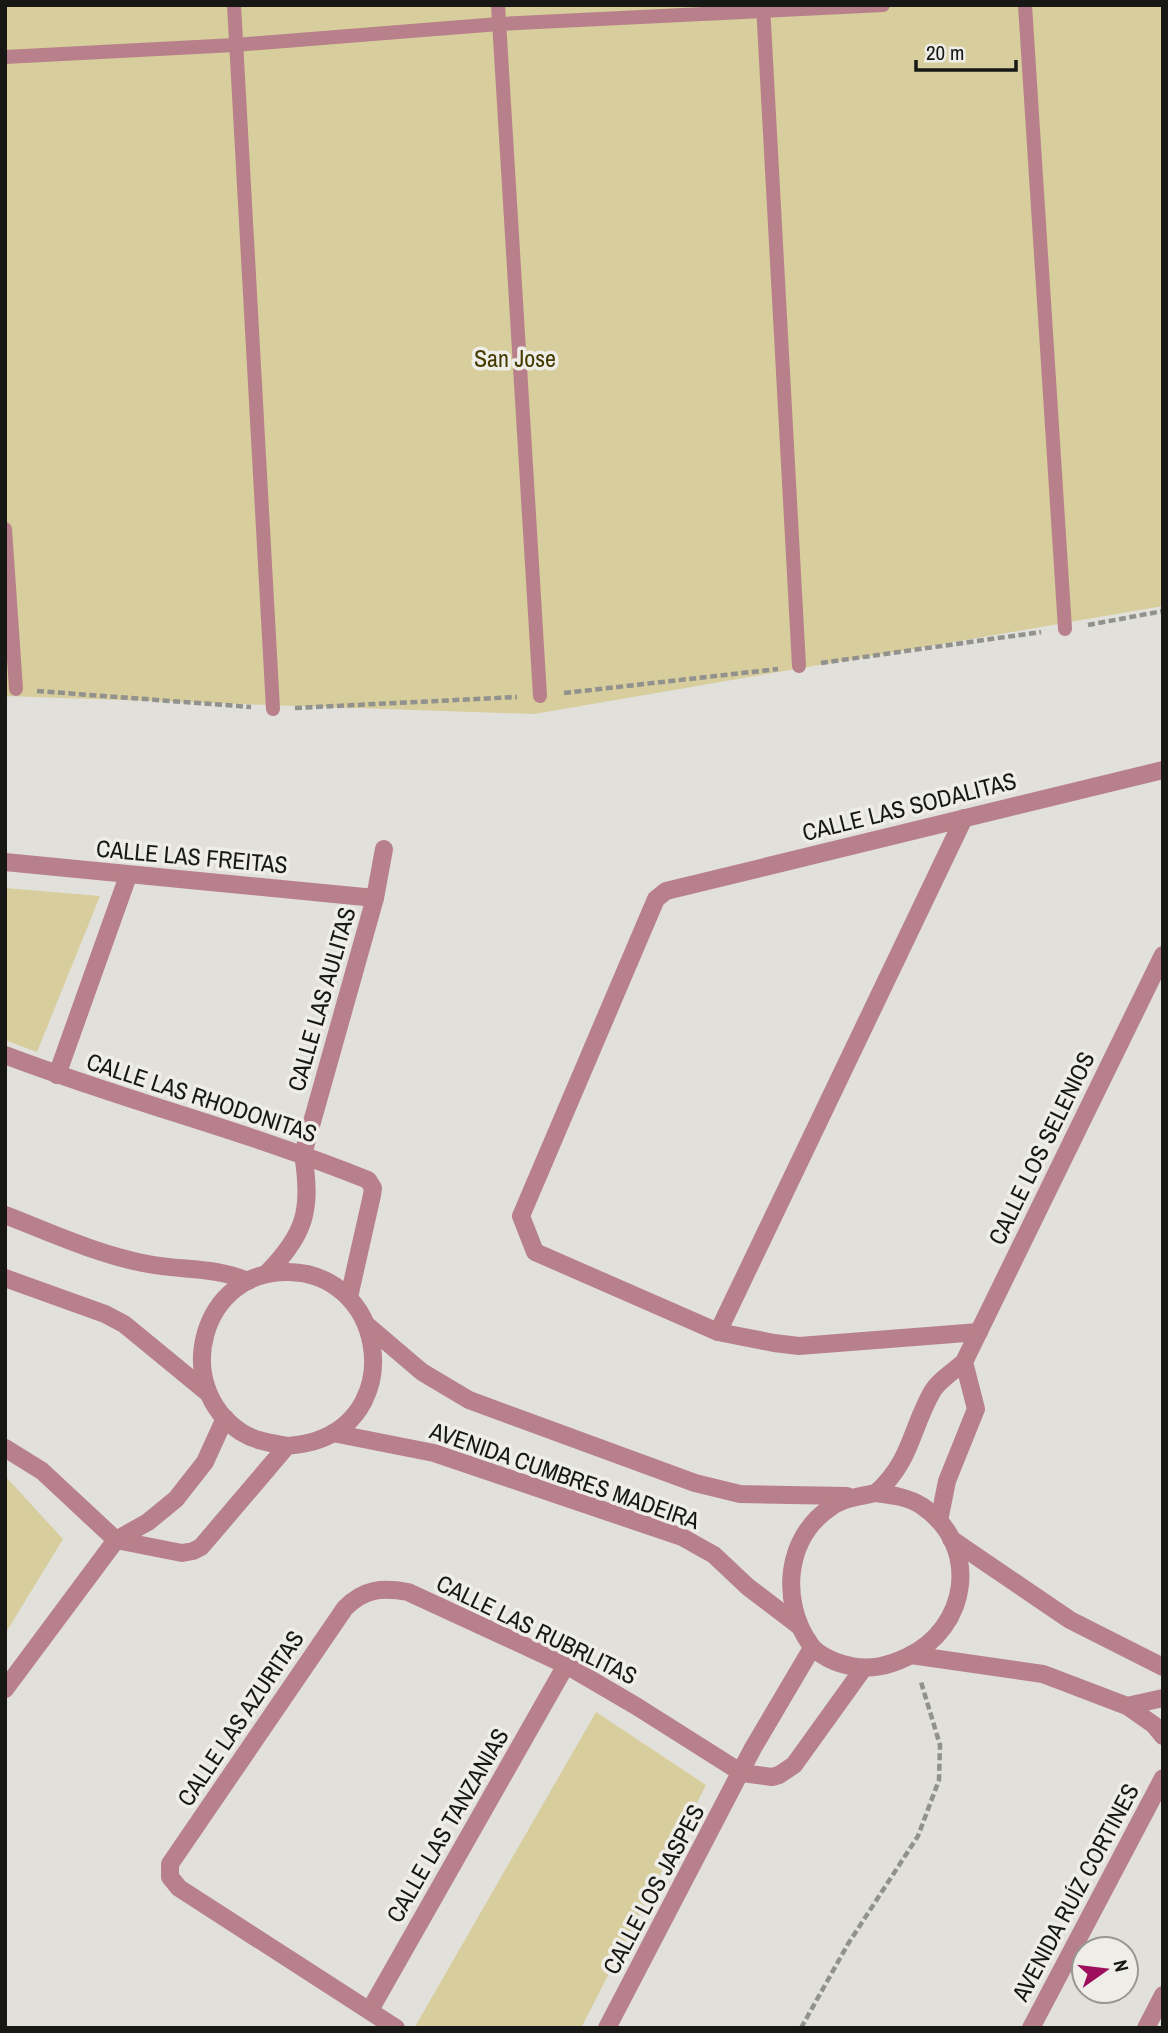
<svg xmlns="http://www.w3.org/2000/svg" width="1168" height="2033" font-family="'Archivo Narrow',sans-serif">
	<rect width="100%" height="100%" fill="#e1e0db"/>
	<!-- green -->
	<g fill="#d7cd9d">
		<polygon points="5,5 1163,5 1163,606 534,714 5,696"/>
		<polygon points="5,888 100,896 37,1052 5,1040"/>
		<polygon points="5,1476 63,1539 5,1634"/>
		<polygon points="596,1712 706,1785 581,2028 420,2028 416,2025"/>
	</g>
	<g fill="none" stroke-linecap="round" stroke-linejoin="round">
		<!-- path -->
		<g stroke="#91918d" stroke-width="4.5" stroke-dasharray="7 3.5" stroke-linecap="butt">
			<polyline points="1088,625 1163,611"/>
			<polyline points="821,663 1041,632"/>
			<polyline points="37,691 251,707"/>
			<polyline points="564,693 778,669"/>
			<polyline points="295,708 517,697"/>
			<polyline points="801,2028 848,1944 918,1836 939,1780 940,1745 921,1682"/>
		</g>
		<!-- service -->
		<g stroke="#b8808a" stroke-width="14">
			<polyline points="234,5 273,709"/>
			<polyline points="498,5 540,696"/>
			<polyline points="763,5 799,666"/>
			<polyline points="1025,5 1065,629"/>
			<polyline points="5,57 235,45 499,24 883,5"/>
			<polyline points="5,529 16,689"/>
		</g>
		<!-- minor -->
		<g stroke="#b8808a" stroke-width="18">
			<polyline points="5,862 375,898"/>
			<path d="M 5,1055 C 125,1101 250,1132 368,1180 L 373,1188 L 372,1195 L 349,1297"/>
			<polyline points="57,1075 128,876"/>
			<path d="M 5,1215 C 52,1233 99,1255 148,1264 C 184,1271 212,1266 248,1281"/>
			<path d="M 266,1274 C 306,1234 312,1209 303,1154 L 375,898 L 384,849"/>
			<polyline points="5,1278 105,1314 124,1324 208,1393"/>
			<polyline points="368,1326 422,1372 469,1400 695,1483 740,1494 847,1496"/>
			<polyline points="718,1332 964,818"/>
			<polyline points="979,1332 799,1346 774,1343 718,1332 535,1252 521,1216 656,899 666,891 1163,770"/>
			<polyline points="333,1433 434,1453 682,1537 714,1555 748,1587 798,1625"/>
			<path d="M 5,1448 L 42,1471 L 116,1540 L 182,1553 L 193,1551 L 201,1547 L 287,1446 C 297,1445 308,1444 318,1440 C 406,1409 383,1273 288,1272 C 202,1270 170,1385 241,1432 C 255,1441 271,1443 287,1446"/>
			<path d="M 876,1493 C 912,1460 910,1431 932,1392 C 938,1381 954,1371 964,1362 L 1163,955"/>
			<path d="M 876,1493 C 892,1495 908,1497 922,1506 C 981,1546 969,1628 907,1657 C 888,1666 871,1670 851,1666 C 838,1664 817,1655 810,1644 C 780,1601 785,1538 831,1507 C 844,1498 861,1496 876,1493 Z"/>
			<polyline points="939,1521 947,1481 976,1409 964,1362"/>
			<polyline points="951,1539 1070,1620 1163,1667"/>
			<polyline points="911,1655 1043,1674 1127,1706 1154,1725 1163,1736"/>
			<polyline points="5,1689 116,1540 148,1522 176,1499 205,1462 225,1418"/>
			<polyline points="1127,1706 1163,1698"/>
			<polyline points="370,2010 566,1665"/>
			<path d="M 396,2028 L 179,1888 L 170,1877 L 170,1864 L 345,1608 C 364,1589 382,1587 408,1592 L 566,1665 L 636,1706 L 742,1773 L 772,1777 L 779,1775 L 794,1765 L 863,1669"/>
			<polyline points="607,2028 753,1748 812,1648"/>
		</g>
		<!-- tertiary -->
		<g stroke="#b8808a" stroke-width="18">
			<polyline points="1031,2028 1163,1778"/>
			<polyline points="1146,2028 1163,1995"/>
		</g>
	</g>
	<g text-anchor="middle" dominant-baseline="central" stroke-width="7" stroke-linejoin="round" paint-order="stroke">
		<!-- park labels -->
		<g font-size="24" fill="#453b00" stroke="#eeede8">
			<text x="515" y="358">San Jose</text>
		</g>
		<!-- street labels -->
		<g font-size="24" fill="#171715" stroke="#eeede8">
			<text transform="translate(909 806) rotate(-14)">CALLE LAS SODALITAS</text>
			<text transform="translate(192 856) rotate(5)">CALLE LAS FREITAS</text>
			<text transform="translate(321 999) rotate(-74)">CALLE LAS AULITAS</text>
			<text transform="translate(202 1097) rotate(18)">CALLE LAS RHODONITAS</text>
			<text transform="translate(1041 1148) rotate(-64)">CALLE LOS SELENIOS</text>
			<text transform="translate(565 1475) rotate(19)">AVENIDA CUMBRES MADEIRA</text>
			<text transform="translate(537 1629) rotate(26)">CALLE LAS RUBRLITAS</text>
			<text transform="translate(240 1718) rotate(-56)">CALLE LAS AZURITAS</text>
			<text transform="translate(447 1825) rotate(-60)">CALLE LAS TANZANIAS</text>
			<text transform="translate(653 1889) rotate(-62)">CALLE LOS JASPES</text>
			<text transform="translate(1075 1892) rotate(-62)">AVENIDA RUÍZ CORTINES</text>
		</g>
	</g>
	<!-- border -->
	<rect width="1168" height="2033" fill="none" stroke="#171715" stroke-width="14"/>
	<!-- north arrow -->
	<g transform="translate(1105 1970) rotate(76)"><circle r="33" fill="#eeede8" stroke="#989794" stroke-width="2"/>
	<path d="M0-5L12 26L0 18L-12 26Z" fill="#9d0e5b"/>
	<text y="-10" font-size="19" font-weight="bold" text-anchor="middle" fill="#171715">N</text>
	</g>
	<!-- scale -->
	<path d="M916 60v10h100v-10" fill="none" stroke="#171715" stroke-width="3.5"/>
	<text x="926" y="60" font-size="21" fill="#171715" stroke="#eeede8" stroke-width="5" paint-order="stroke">20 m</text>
</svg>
